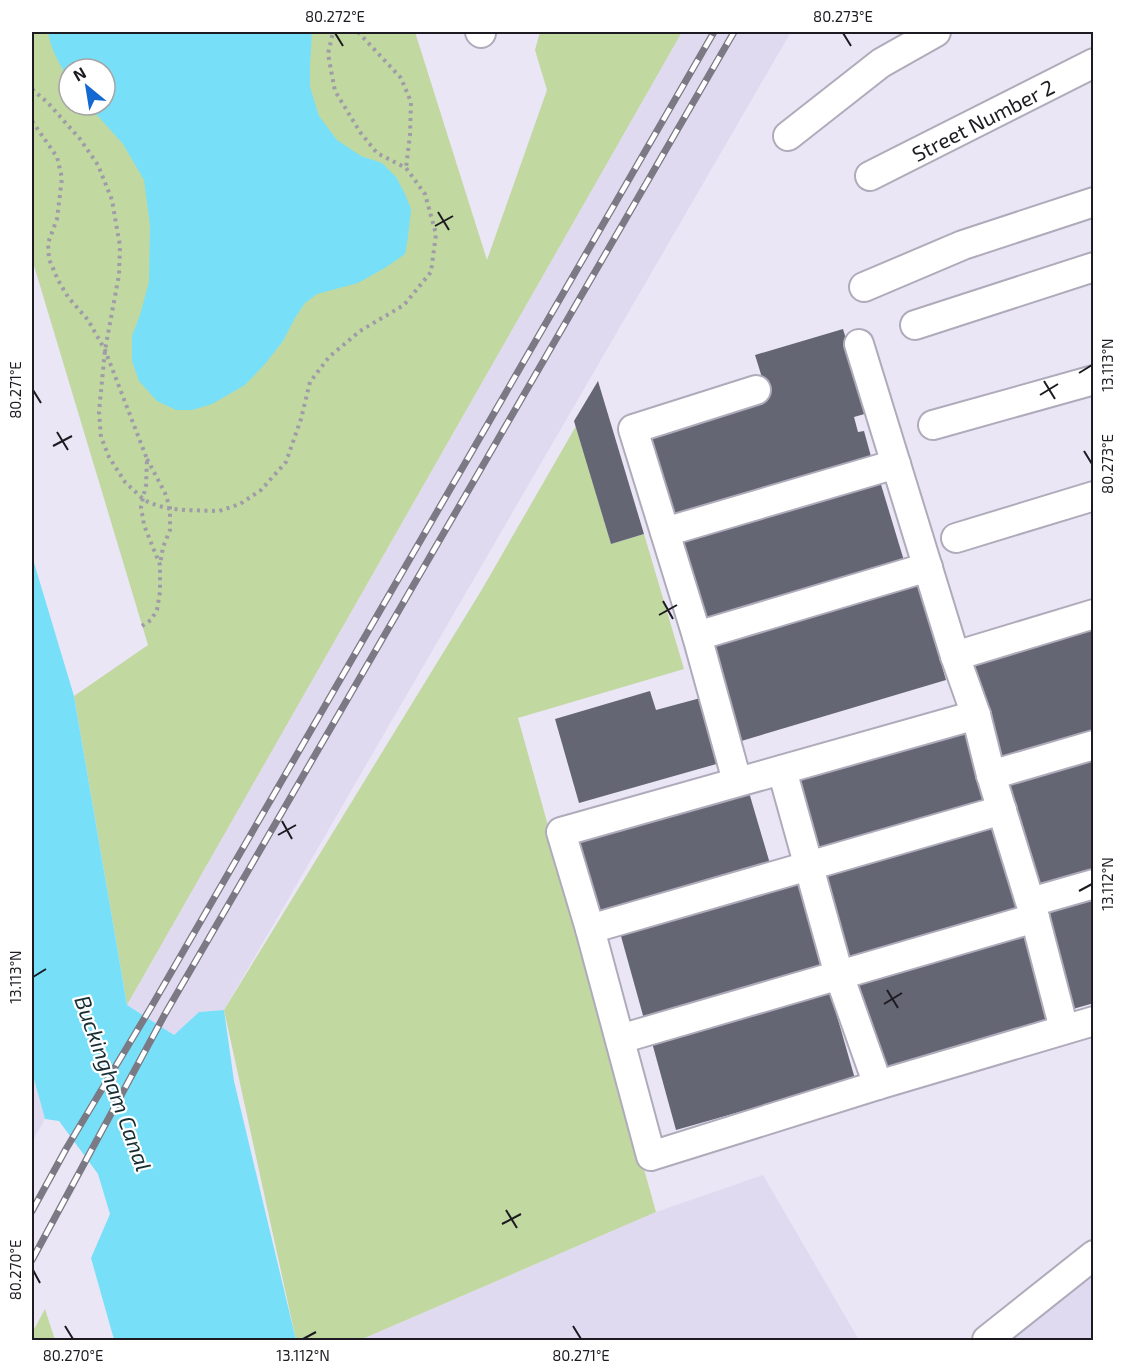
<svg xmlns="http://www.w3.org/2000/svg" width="1125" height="1372" font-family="'Exo 2',sans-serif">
	<rect width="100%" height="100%" fill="#eae6f6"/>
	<!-- built -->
	<g fill="#e0daf1">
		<polygon points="682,32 791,32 224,1010 199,1012 174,1035 127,1005"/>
		<polygon points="32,1072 45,1119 32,1142"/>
		<polygon points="763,1175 859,1340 360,1340 656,1212"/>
		<polygon points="1093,1272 1093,1340 1007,1340"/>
	</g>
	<!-- green -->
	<g fill="#c1d8a1" fill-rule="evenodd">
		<path d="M 32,32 L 415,32 L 487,260 L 547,90 L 535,50 L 540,32 L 682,32 L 127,1005 L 74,696 L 148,645 L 32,259 ZM 69,69 L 105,69 L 105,105 L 69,105 Z"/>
		<polygon points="576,426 611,544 644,534 684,669 518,718 656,1212 360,1340 296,1340 224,1010 481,591"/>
		<polygon points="45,1309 55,1340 32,1340 32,1333"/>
	</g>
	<!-- water -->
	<g fill="#78dff8">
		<path d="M 48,32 L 312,32 L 310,65 L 310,87 L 319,116 L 337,140 L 361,156 L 382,163 L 396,177 L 404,192 L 411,209 L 408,237 L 405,254 L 388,266 L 358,283 L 317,294 L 305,303 L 295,318 L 283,341 L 265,364 L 245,385 L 212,404 L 192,410 L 176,410 L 157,401 L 139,381 L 132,361 L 132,336 L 140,315 L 149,282 L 150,225 L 144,180 L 123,144 L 88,105 L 105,105 L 105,69 L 69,69 L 69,79 C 59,64 51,49 48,32 Z"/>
		<polygon points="32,556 74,696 127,1005 174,1035 199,1012 224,1010 234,1081 296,1340 115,1340 113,1336 91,1258 110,1214 98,1174 59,1121 45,1119 32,1072"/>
	</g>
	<!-- building -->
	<g fill="#656674">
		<polygon points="843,329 868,413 854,417 858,432 864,431 872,460 670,520 645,434 768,397 755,355"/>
		<polygon points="598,381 644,534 611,544 574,421"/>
		<polygon points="879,478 905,564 703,625 677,539"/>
		<polygon points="917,580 946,680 738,742 709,642"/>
		<polygon points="1094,624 1094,731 997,759 969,660"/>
		<polygon points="650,691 656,710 708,696 727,761 579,803 555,719"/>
		<polygon points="970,728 992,806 815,857 793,779"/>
		<polygon points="1094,756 1094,873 1040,888 1008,781"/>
		<polygon points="748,789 773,874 595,924 576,844"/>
		<polygon points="1000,820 1025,910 846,961 821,870"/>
		<polygon points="798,878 823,969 644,1019 619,929"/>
		<polygon points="1094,896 1094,1003 1073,1009 1044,910"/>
		<polygon points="1029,930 1055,1020 876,1071 850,981"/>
		<polygon points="829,988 855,1079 676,1130 651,1039"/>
	</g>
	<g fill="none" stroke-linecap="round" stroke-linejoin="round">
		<!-- minor casing -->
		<g stroke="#afabba" stroke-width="32">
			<g id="minor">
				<polyline points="480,32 481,33"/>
				<polyline points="788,136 881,63 936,32"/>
				<path id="s1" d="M 870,176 L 1094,63"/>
				<polyline points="864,287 963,245 1094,202"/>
				<polyline points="915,325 1094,267"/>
				<polyline points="859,344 955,656 976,715 991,775 1035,918 1064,1029"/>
				<polyline points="933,425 1094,380"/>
				<polyline points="665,532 896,464"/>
				<polyline points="956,538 1094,496"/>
				<polyline points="697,636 928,567"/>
				<polyline points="955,656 1094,614"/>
				<polyline points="976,715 561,832 590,929 651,1156 878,1085 1094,1021"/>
				<polyline points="782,770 839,975 878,1085"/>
				<polyline points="991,775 1094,745"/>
				<polyline points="737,781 697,636 633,429 756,390"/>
				<polyline points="1031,902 1094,884"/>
				<polyline points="590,929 1002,810"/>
				<polyline points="620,1039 1035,918"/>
				<polyline points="987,1340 1094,1255"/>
			</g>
		</g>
		<!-- path -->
		<g stroke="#9f9ca8" stroke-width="4" stroke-dasharray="3 4.5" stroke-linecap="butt">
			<polyline points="358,32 401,78 411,102 410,135 406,168"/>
			<polyline points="32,89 48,103 80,139 98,165 112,200 120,246 119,275 105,350 99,412 101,437 109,457 125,482 143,499 150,503 166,508 185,510 219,511 240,504 261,490 286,462 301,419 310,382 329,357 360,331 404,305 431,272 436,234 425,194 406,168 377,153 360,132 335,91 328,54 333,32"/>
			<polyline points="32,121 57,157 62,178 57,219 48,243 49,259 58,280 68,297 88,320 105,350 147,459 146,485 141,507 144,525 160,565 160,592 157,610 151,620 142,626"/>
			<polyline points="147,459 165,493 170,508 170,530 163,547 160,565"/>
		</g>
		<!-- minor -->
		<use href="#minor" stroke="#fff" stroke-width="28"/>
		<!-- rail casing -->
		<g stroke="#7b7983" stroke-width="7">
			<g id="rail">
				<polyline points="32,1211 66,1149 150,1009 714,32"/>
				<polyline points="32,1260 165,1014 734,32"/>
			</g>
		</g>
		<!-- rail -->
		<use href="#rail" stroke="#fff" stroke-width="4.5" stroke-dasharray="14" stroke-linecap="butt"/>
	</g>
	<!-- ticks -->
	<path fill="none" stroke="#1d1b21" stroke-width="2" d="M 335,33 L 343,46M 843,33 L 851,46M 438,212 L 449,230M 435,226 L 453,216M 1079,373 L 1092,365M 1044,381 L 1055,399M 33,390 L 41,403M 1040,395 L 1058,384M 57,432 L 68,450M 53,446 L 72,436M 1084,451 L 1092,464M 663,601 L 673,619M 659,615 L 677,605M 282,821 L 292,839M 278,835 L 296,825M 1079,891 L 1092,884M 33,977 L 46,969M 887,990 L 898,1008M 884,1004 L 902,993M 506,1210 L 517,1228M 502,1224 L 521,1214M 33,1270 L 40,1283M 65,1326 L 73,1339M 573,1326 L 581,1339M 303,1339 L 316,1332"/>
	<g text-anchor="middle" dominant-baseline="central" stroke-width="4.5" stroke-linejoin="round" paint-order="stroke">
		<!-- street labels -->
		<g font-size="21" fill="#1d1b21" stroke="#fff">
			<text stroke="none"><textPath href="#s1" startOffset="126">Street Number 2</textPath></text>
		</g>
		<!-- water labels -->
		<g font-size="22" font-style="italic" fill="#172f34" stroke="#fff">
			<text transform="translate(114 1083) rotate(70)">Buckingham Canal</text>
		</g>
	</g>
	<!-- border -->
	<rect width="1125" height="1372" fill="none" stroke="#ffffff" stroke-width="66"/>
	<!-- north arrow -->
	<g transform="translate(87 87) rotate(330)"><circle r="28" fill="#ffffff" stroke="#a5a4a6" stroke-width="1.5"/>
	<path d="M0-4.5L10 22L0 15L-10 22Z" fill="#1468d2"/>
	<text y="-9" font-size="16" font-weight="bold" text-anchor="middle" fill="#1d1b21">N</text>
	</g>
	<rect x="33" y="33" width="1059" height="1306" fill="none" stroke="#1d1b21" stroke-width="2"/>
	<g font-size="15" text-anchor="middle" fill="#1d1b21">
		<text x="335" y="22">80.272°E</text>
		<text x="843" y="22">80.273°E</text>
		<text transform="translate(1108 365) rotate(-90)" y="5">13.113°N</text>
		<text transform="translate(16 390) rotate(-90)" y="5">80.271°E</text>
		<text transform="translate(1108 464) rotate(-90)" y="5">80.273°E</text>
		<text transform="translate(1108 884) rotate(-90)" y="5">13.112°N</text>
		<text transform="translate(16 977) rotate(-90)" y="5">13.113°N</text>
		<text transform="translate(16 1270) rotate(-90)" y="5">80.270°E</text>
		<text x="73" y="1361">80.270°E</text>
		<text x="303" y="1361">13.112°N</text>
		<text x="581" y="1361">80.271°E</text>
	</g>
</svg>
